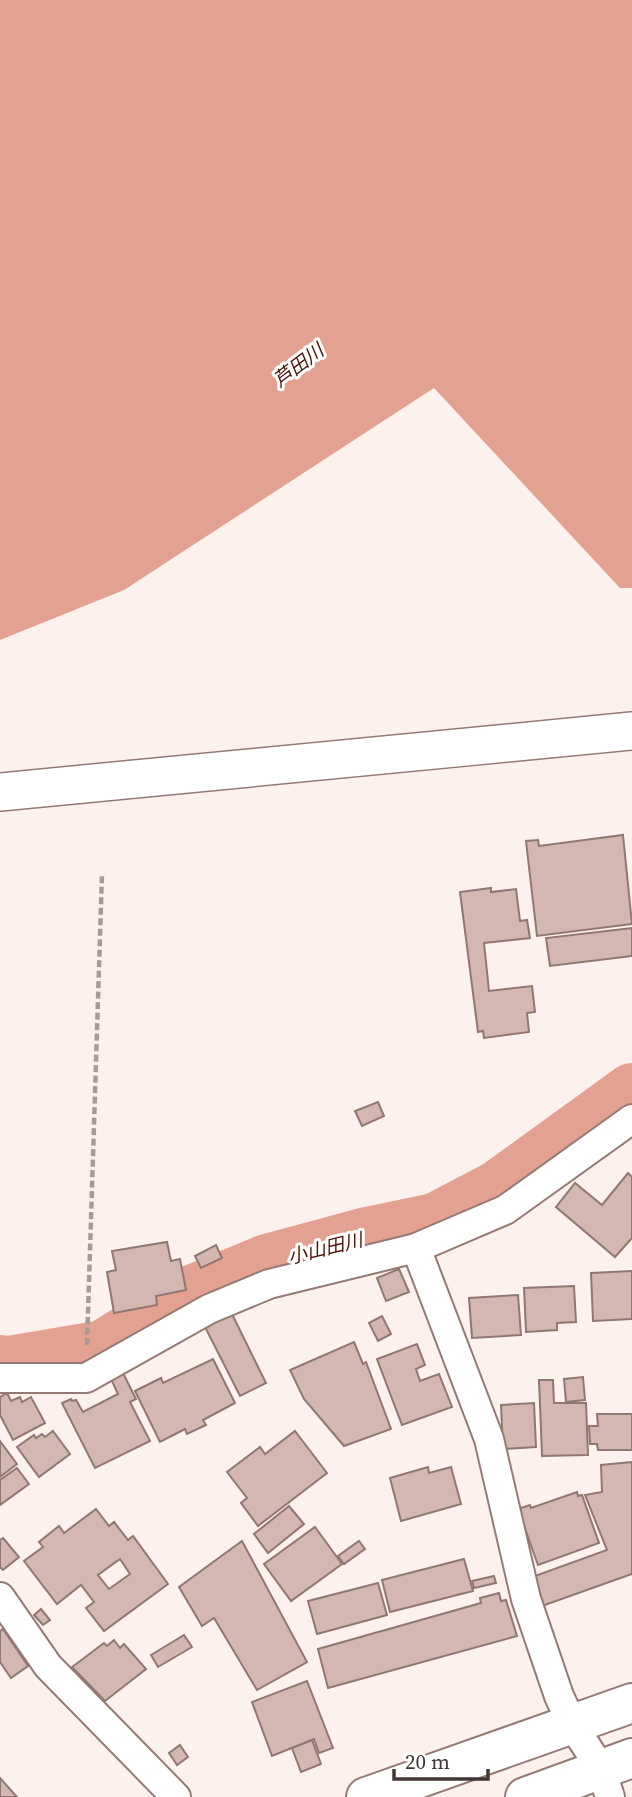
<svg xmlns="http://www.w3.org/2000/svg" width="632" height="1797" font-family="'Source Serif 4','Noto Sans JP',serif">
	<rect width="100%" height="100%" fill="#fdf1ee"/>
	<!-- water -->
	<polygon fill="#e3a191" points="0,0 632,0 632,588 620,588 434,388 124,590 0,640"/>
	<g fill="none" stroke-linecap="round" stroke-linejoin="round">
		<!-- river -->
		<polyline stroke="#e3a191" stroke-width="56" points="0,1363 8,1364 103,1348 192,1293 267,1262 363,1236 435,1221 498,1188 632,1091"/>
	</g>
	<!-- building -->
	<g fill="#d3b7b0" stroke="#917771" stroke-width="2" fill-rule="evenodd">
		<polygon points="623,835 632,924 537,936 526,841 538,840 539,846"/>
		<polygon points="491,888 491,892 516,889 520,921 527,920 530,938 484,943 489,991 532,986 535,1012 527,1013 529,1032 484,1038 483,1031 478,1032 460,892"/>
		<polygon points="632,928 632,956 550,966 546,938"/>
		<polygon points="378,1102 384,1116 362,1126 355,1111"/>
		<polygon points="628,1173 632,1177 632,1238 615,1257 556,1207 575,1183 602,1205"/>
		<polygon points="167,1242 171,1261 180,1259 186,1290 156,1296 157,1305 114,1313 107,1272 116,1270 112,1251"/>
		<polygon points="216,1245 222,1258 201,1268 195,1256"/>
		<polygon points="399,1269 409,1292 386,1301 377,1278"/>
		<polygon points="632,1271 632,1319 593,1321 591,1273"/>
		<polygon points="574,1286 576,1322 557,1323 557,1330 526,1332 524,1288"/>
		<polygon points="518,1295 521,1335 472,1338 469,1298"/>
		<polygon points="232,1314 266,1383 240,1396 205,1327"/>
		<polygon points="382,1316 391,1334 378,1341 369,1323"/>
		<polygon points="354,1342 363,1364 366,1362 391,1429 344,1446 304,1399 290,1370"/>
		<polygon points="417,1344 425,1365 416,1369 420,1381 439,1374 452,1407 402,1425 377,1359"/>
		<polygon points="213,1359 235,1403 203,1420 206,1425 187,1434 185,1429 160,1442 135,1391 161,1378 163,1383"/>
		<polygon points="123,1373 136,1399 130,1402 150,1441 95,1468 62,1403 71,1399 72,1401 76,1400 83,1412 118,1394 111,1379"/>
		<polygon points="583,1377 585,1400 566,1402 564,1379"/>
		<polygon points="539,1380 553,1380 554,1403 586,1403 588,1455 542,1456"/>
		<polygon points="7,1393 11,1401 20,1397 22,1402 31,1397 45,1423 13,1440 0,1415 0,1397"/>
		<polygon points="534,1403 536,1447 503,1449 501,1405"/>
		<polygon points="597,1414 632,1414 632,1450 598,1450 597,1444 590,1444 589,1426 598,1426"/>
		<polygon points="53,1431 70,1454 39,1477 17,1447 34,1435 36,1438 42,1434 45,1437"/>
		<polygon points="295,1431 327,1473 258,1526 241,1503 247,1498 227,1472 260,1447 265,1454"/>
		<polygon points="0,1441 17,1464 0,1477"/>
		<polygon points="632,1462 632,1574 542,1606 532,1577 607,1550 585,1495 602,1492 601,1465"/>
		<polygon points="428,1467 429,1473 451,1467 461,1504 401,1521 390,1478"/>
		<polygon points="17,1468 29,1484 0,1505 0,1480"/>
		<polygon points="577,1492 578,1496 582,1495 599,1543 538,1565 518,1509 530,1505 531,1508"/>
		<polygon points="289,1506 304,1524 268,1553 254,1534"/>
		<path d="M 96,1509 L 109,1526 L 114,1522 L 128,1540 L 133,1536 L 168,1584 L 104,1631 L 86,1608 L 94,1602 L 81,1585 L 57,1604 L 24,1561 L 43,1547 L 39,1542 L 59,1526 L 64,1533 ZM 120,1559 L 130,1574 L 109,1589 L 98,1575 Z"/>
		<polygon points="315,1527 342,1564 291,1601 264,1564"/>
		<polygon points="3,1538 19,1557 3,1570 0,1567 0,1540"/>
		<polygon points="242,1541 307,1662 257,1690 214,1618 202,1626 179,1587"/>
		<polygon points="359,1541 365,1549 344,1564 338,1556"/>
		<polygon points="464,1559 473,1591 390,1612 382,1580"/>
		<polygon points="494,1576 496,1583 474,1588 472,1581"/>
		<polygon points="378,1583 387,1615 317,1634 308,1601"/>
		<polygon points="499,1593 501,1601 506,1600 517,1636 328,1688 318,1649 481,1603 480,1598"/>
		<polygon points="41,1609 50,1620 43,1625 34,1615"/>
		<polygon points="3,1629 28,1666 11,1678 0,1662 0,1631"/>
		<polygon points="184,1635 192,1647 158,1667 151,1655"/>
		<polygon points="114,1640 120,1648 124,1644 146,1669 105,1701 72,1667 104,1643 107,1646"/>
		<polygon points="307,1681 333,1748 319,1753 314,1739 272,1756 252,1702"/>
		<polygon points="312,1740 321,1764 301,1772 292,1748"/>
		<polygon points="180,1745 188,1757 177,1765 169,1753"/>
		<polygon points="0,1778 17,1797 0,1797"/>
	</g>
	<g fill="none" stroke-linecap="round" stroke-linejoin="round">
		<!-- minor casing -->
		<g stroke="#957a74" stroke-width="32">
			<g id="minor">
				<polyline points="416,1248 489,1439 526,1599 559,1696 572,1724 601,1769 610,1797"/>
				<polyline points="0,1378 86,1378 209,1309 269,1284 416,1248 505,1210 632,1119"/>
				<polyline points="0,1597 48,1666 176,1797"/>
			</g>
		</g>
		<!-- tertiary casing -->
		<g stroke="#957a74" stroke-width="40">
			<polyline id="tertiary" points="0,792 632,731"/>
		</g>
		<!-- trunk casing -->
		<g stroke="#957a74" stroke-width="42">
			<g id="trunk">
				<polyline points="366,1797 632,1703"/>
				<polyline points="525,1797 632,1758"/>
			</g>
		</g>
		<!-- path -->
		<polyline stroke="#a79b98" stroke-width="4.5" stroke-dasharray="7 3.5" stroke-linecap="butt" points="87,1345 102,874"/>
		<!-- minor -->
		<use href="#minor" stroke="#fff" stroke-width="28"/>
		<!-- tertiary -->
		<use href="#tertiary" stroke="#fff" stroke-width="37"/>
		<!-- trunk -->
		<use href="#trunk" stroke="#fff" stroke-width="38"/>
	</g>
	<g text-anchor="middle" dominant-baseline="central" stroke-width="6" stroke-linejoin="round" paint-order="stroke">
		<!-- water labels -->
		<g font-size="19" font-style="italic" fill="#4c1206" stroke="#fff">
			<text transform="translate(298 365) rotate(-37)">芦田川</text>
			<text transform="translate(325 1248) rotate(-14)">小山田川</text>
		</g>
	</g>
	<!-- scale -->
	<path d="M394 1769v10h94v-10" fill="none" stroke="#423734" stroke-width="3.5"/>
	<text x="405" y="1769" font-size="21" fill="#423734" stroke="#ffffff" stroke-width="5" paint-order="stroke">20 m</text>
</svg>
